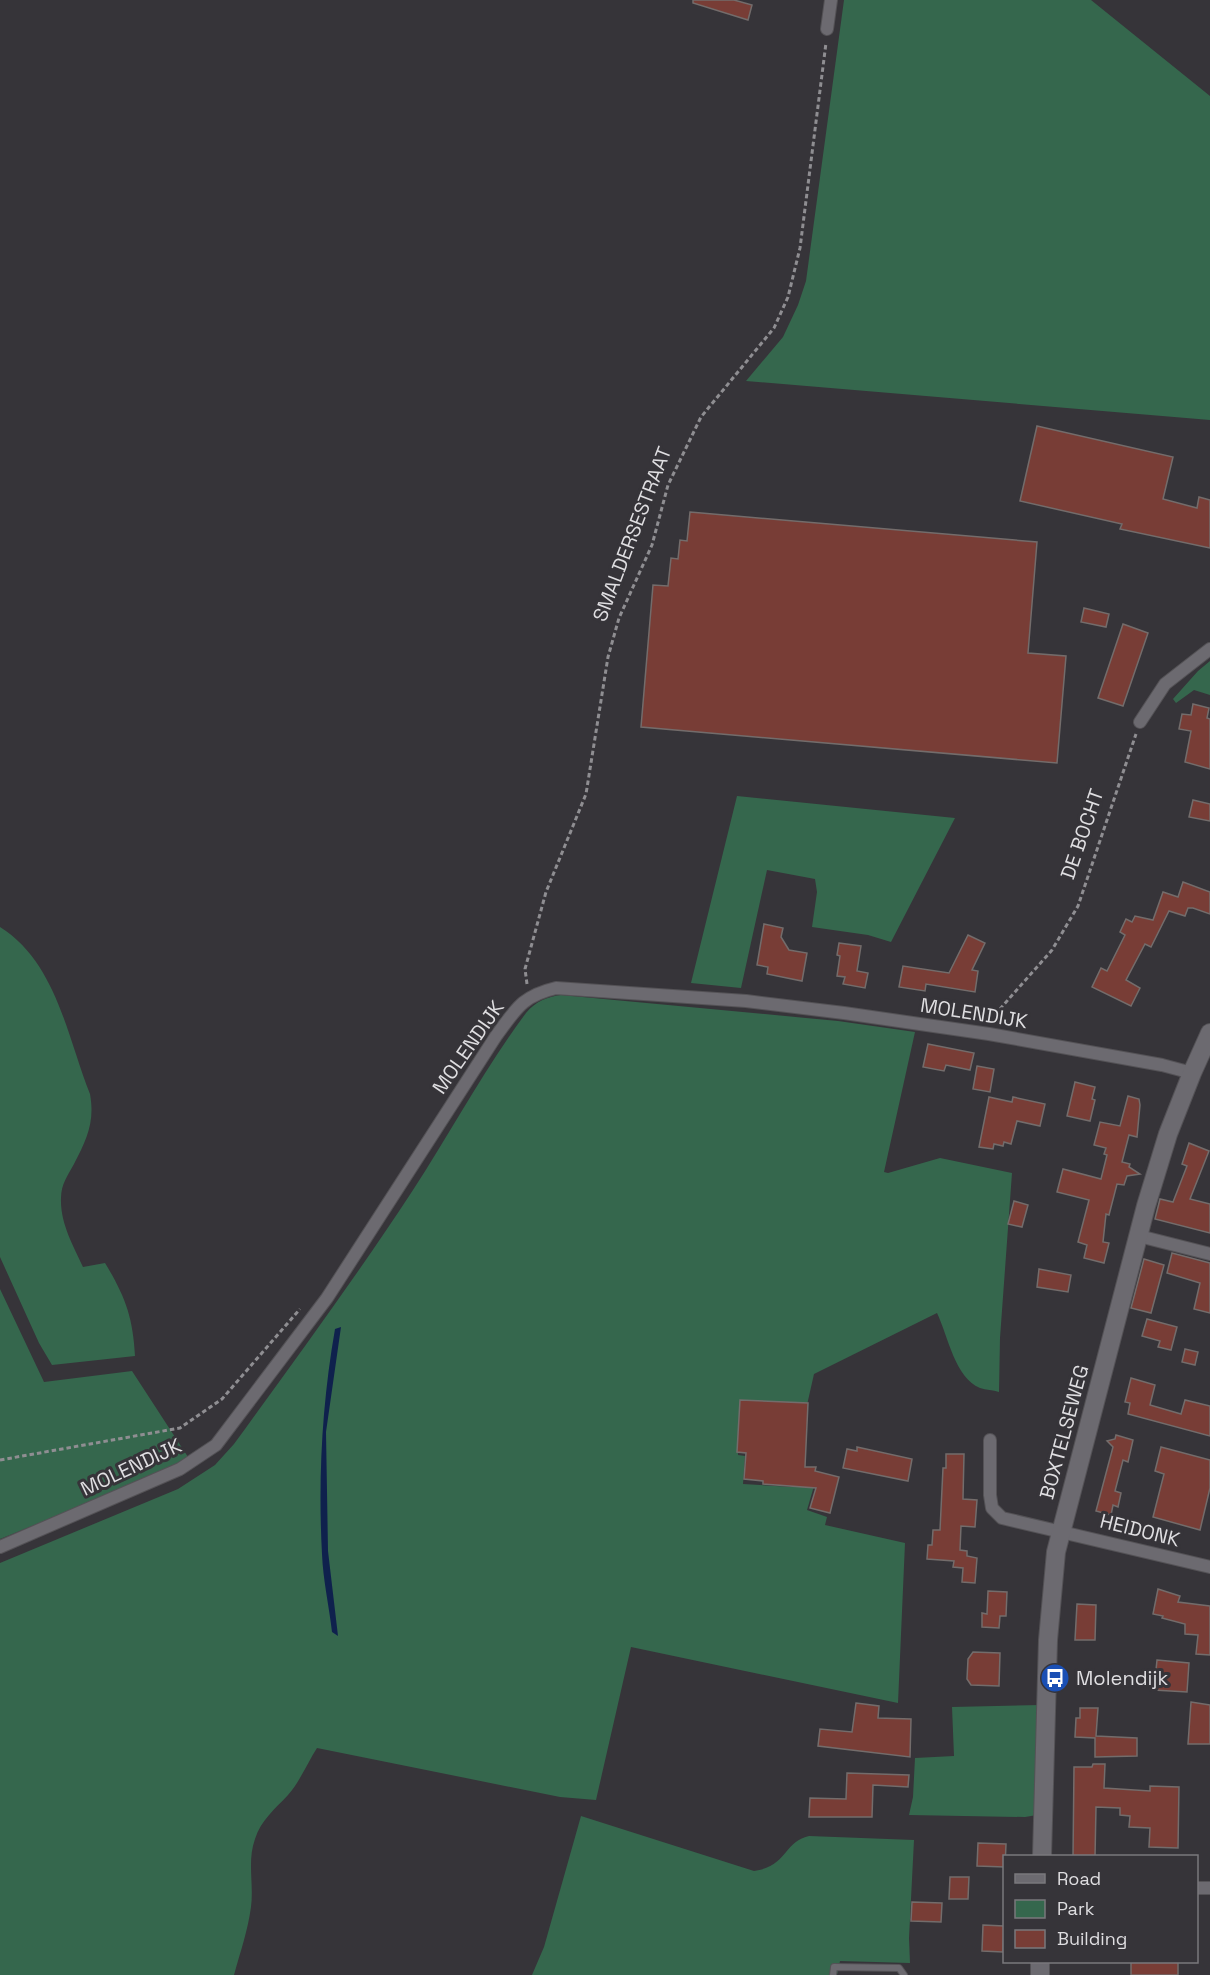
<svg xmlns="http://www.w3.org/2000/svg" width="1210" height="1975" font-family="'Space Grotesk',sans-serif">
	<rect width="100%" height="100%" fill="#363439"/>
	<!-- green -->
	<g fill="#35674d">
		<polygon points="844,0 1091,0 1210,96 1210,420 746,381 783,337 798,305 806,281"/>
		<polygon points="1210,661 1210,695 1194,690 1176,703 1173,699 1198,671"/>
		<polygon points="737,796 955,818 891,942 868,935 812,927 817,892 815,879 767,870 741,988 691,983"/>
		<path d="M 0,927 C 56,962 67,1036 90,1094 C 95,1122 87,1139 74,1164 C 68,1175 61,1184 61,1198 C 60,1223 73,1245 83,1267 L 105,1263 C 125,1296 133,1317 135,1356 L 52,1365 L 39,1343 L 0,1257 Z"/>
		<path d="M 561,995 L 838,1021 L 915,1032 L 884,1172 L 888,1173 L 940,1158 L 1012,1173 L 1000,1338 L 999,1392 C 993,1390 986,1390 980,1388 C 955,1378 948,1336 937,1313 L 814,1374 L 807,1405 L 740,1403 L 738,1455 L 745,1456 L 743,1484 L 792,1487 L 794,1479 L 814,1486 L 807,1510 L 827,1517 L 825,1525 L 905,1543 L 898,1703 L 631,1647 L 596,1800 L 560,1797 L 317,1748 C 308,1762 299,1783 288,1795 C 275,1809 261,1820 255,1839 C 247,1861 254,1884 251,1907 C 248,1930 240,1953 234,1975 L 0,1975 L 0,1563 L 178,1489 L 215,1465 L 234,1444 C 295,1360 356,1277 413,1190 C 451,1132 484,1069 526,1013 C 536,1001 547,997 561,995 Z"/>
		<polygon points="0,1289 44,1382 132,1371 188,1457 158,1475 0,1539"/>
		<polygon points="1041,1705 1037,1815 1025,1817 909,1815 913,1797 915,1758 954,1756 952,1707"/>
		<path d="M 581,1816 L 754,1871 C 788,1866 783,1842 809,1836 L 914,1840 L 909,1938 L 910,1963 L 840,1961 L 837,1975 L 532,1975 L 544,1947 Z"/>
	</g>
	<!-- water -->
	<path fill="#0f214d" d="M 341,1327 L 326,1432 L 328,1551 L 338,1636 L 332,1632 C 329,1606 323,1580 322,1554 C 318,1479 322,1403 335,1329 Z"/>
	<!-- building -->
	<g fill="#783d36" stroke="#736c6b" stroke-width="1.5">
		<polygon points="693,0 734,0 752,5 748,20 693,3"/>
		<polygon points="1037,426 1173,457 1163,499 1197,508 1199,497 1210,500 1210,548 1120,529 1122,524 1020,501"/>
		<polygon points="690,512 1037,542 1028,653 1066,656 1057,763 641,727 653,585 668,586 671,558 678,559 680,540 687,541"/>
		<polygon points="1084,608 1109,614 1106,627 1081,622"/>
		<polygon points="1123,624 1148,633 1123,706 1098,698"/>
		<polygon points="1193,704 1209,708 1207,718 1210,719 1210,769 1185,762 1191,731 1179,729 1182,714 1191,715"/>
		<polygon points="1193,800 1210,804 1210,821 1189,817"/>
		<polygon points="1183,882 1210,892 1210,914 1193,908 1188,908 1185,916 1169,911 1151,947 1145,944 1126,980 1140,988 1131,1006 1092,987 1101,968 1107,971 1125,935 1120,932 1126,919 1132,922 1135,916 1153,920 1163,892 1178,897"/>
		<polygon points="764,924 783,928 781,937 789,950 807,953 802,981 767,974 768,967 757,965"/>
		<polygon points="968,935 985,943 972,970 978,971 975,992 926,984 925,991 899,987 903,966 949,973"/>
		<polygon points="839,943 861,946 857,971 868,973 865,988 843,984 845,977 837,976 840,956 837,955"/>
		<polygon points="928,1044 974,1053 970,1070 946,1065 944,1071 923,1067"/>
		<polygon points="977,1066 994,1069 990,1092 973,1089"/>
		<polygon points="1075,1082 1095,1087 1092,1099 1095,1100 1090,1121 1067,1116"/>
		<polygon points="1128,1096 1139,1099 1140,1105 1137,1137 1129,1135 1122,1162 1130,1164 1129,1167 1140,1174 1127,1176 1124,1185 1117,1184 1109,1215 1106,1214 1103,1242 1109,1243 1104,1263 1084,1258 1087,1245 1078,1242 1089,1200 1057,1192 1063,1169 1101,1179 1107,1155 1104,1154 1106,1148 1094,1145 1100,1122 1120,1126"/>
		<polygon points="989,1097 1012,1102 1013,1097 1045,1104 1040,1126 1017,1121 1011,1144 1004,1142 1003,1146 994,1144 993,1149 979,1147"/>
		<polygon points="1189,1143 1209,1151 1190,1199 1210,1204 1210,1233 1155,1219 1160,1199 1173,1202 1187,1166 1182,1164"/>
		<polygon points="1014,1201 1028,1205 1022,1227 1008,1224"/>
		<polygon points="1172,1253 1210,1263 1210,1313 1194,1309 1200,1283 1167,1273"/>
		<polygon points="1144,1259 1164,1265 1151,1313 1131,1308"/>
		<polygon points="1039,1269 1071,1275 1068,1292 1037,1287"/>
		<polygon points="1147,1319 1177,1327 1171,1350 1158,1347 1160,1341 1142,1336"/>
		<polygon points="1185,1349 1198,1352 1195,1365 1182,1362"/>
		<polygon points="1131,1378 1155,1385 1150,1405 1181,1414 1185,1400 1210,1406 1210,1436 1128,1414 1130,1403 1125,1402"/>
		<polygon points="740,1400 808,1403 805,1467 816,1467 815,1471 839,1477 830,1513 810,1508 816,1488 763,1484 763,1481 744,1479 746,1453 737,1452"/>
		<polygon points="1116,1435 1133,1440 1128,1462 1123,1460 1115,1491 1121,1493 1118,1507 1113,1505 1111,1515 1096,1511 1113,1447 1107,1441 1115,1439"/>
		<polygon points="857,1447 912,1459 908,1481 843,1468 847,1449 857,1451"/>
		<polygon points="1161,1447 1210,1460 1210,1488 1200,1530 1153,1517 1164,1474 1155,1471"/>
		<polygon points="946,1454 964,1454 963,1499 977,1500 975,1527 961,1526 960,1550 967,1551 967,1556 977,1558 975,1583 962,1582 963,1568 953,1567 954,1561 927,1559 928,1545 932,1545 933,1530 940,1530 943,1468 946,1468"/>
		<polygon points="1158,1589 1180,1596 1178,1602 1210,1606 1210,1655 1196,1654 1198,1635 1185,1634 1185,1624 1162,1618 1163,1616 1153,1614"/>
		<polygon points="988,1591 1007,1592 1006,1616 1000,1616 999,1628 982,1627 982,1613 987,1614"/>
		<polygon points="1077,1604 1096,1605 1095,1640 1075,1640"/>
		<polygon points="973,1652 1000,1653 999,1686 971,1685 967,1679 968,1659"/>
		<polygon points="1157,1660 1189,1663 1187,1692 1154,1690"/>
		<polygon points="1191,1702 1210,1705 1210,1744 1188,1744"/>
		<polygon points="856,1703 879,1706 878,1718 911,1719 910,1757 818,1746 820,1729 852,1732"/>
		<polygon points="1080,1708 1098,1708 1096,1736 1137,1738 1137,1756 1095,1757 1095,1738 1075,1737 1076,1718 1080,1718"/>
		<polygon points="1093,1764 1105,1764 1104,1788 1150,1791 1150,1786 1179,1787 1178,1848 1149,1847 1150,1828 1129,1827 1130,1816 1120,1815 1120,1808 1096,1807 1095,1857 1073,1857 1074,1767 1092,1767"/>
		<polygon points="847,1773 909,1775 908,1787 873,1785 872,1817 809,1817 810,1798 846,1799"/>
		<polygon points="978,1843 1006,1844 1005,1867 977,1866"/>
		<polygon points="950,1877 969,1877 968,1899 949,1899"/>
		<polygon points="912,1902 942,1903 941,1922 911,1921"/>
		<polygon points="983,1925 1004,1926 1003,1952 982,1951"/>
		<rect x="1131" y="1962" width="47" height="13"/>
	</g>
	<g fill="none" stroke-linecap="round" stroke-linejoin="round">
		<!-- lane casing -->
		<g stroke="#545256" stroke-width="8">
			<polyline id="lane" points="833,1975 834,1967 899,1968 904,1975"/>
		</g>
		<!-- street casing -->
		<g stroke="#545256" stroke-width="14">
			<g id="street">
				<polyline points="827,29 831,0"/>
				<polyline points="1140,722 1165,684 1210,649"/>
				<polyline points="1139,1236 1210,1254"/>
				<polyline points="990,1440 990,1495 992,1508 1002,1518 1210,1567"/>
				<path d="M 0,1547 L 180,1469 L 216,1445 L 327,1298 L 496,1036 C 516,1009 522,996 556,988 L 746,1001 L 844,1013 L 989,1034 L 1162,1065 L 1192,1073"/>
				<polyline points="1196,1888 1210,1888"/>
			</g>
		</g>
		<!-- secondary casing -->
		<g stroke="#545256" stroke-width="20">
			<g id="secondary">
				<polyline points="1042,1856 1048,1640 1056,1552 1146,1206 1168,1134 1192,1073 1210,1033"/>
				<polyline points="1040,1975 1040,1962"/>
			</g>
		</g>
		<!-- path -->
		<g stroke="#8f8e92" stroke-width="3" stroke-dasharray="4.5 3" stroke-linecap="butt">
			<polyline points="527,984 525,969 546,892 586,794 608,657 619,618 652,545 668,485 701,417 774,328 788,297 800,248 826,43"/>
			<polyline points="991,1021 992,1018 1052,950 1078,906 1136,734"/>
			<polyline points="0,1460 180,1428 222,1399 300,1309"/>
		</g>
		<!-- lane -->
		<use href="#lane" stroke="#6c6a70" stroke-width="6"/>
		<!-- street -->
		<use href="#street" stroke="#6c6a70" stroke-width="12"/>
		<!-- secondary -->
		<use href="#secondary" stroke="#6c6a70" stroke-width="18"/>
	</g>
	<!-- icons -->
	<defs>
		<g id="bus-disc" transform="scale(1.5)"><circle r="9.5" fill="#1a4fb4" stroke="#363439"/><path d="M-5-6H5V4H4V6H2V4H-2V6H-4V4H-5ZM-3.5-4V0h7V-4ZM-3.5 1.2v1.5H-2V1.2ZM2 1.2v1.5H3.5V1.2Z" fill="#fff"/></g>
	</defs>
	<g fill-rule="evenodd">
		<use href="#bus-disc" x="1055" y="1678"/>
	</g>
	<g text-anchor="middle" dominant-baseline="central" stroke-width="6" stroke-linejoin="round" paint-order="stroke">
		<!-- street labels -->
		<g font-size="20" fill="#dfdee1" stroke="#363439">
			<text transform="translate(632 534) rotate(-69)">SMALDERSESTRAAT</text>
			<text transform="translate(1082 834) rotate(-71)">DE BOCHT</text>
			<text transform="translate(974 1013) rotate(9)">MOLENDIJK</text>
			<text transform="translate(468 1047) rotate(-55)">MOLENDIJK</text>
			<text transform="translate(1064 1432) rotate(-75)">BOXTELSEWEG</text>
			<text transform="translate(131 1467) rotate(-25)">MOLENDIJK</text>
			<text transform="translate(1140 1530) rotate(14)">HEIDONK</text>
		</g>
		<!-- poi labels -->
		<g font-size="20" fill="#dfdee1" stroke="#363439" text-anchor="start">
			<text x="1076" y="1678">Molendijk</text>
		</g>
	</g>
	<!-- legend -->
	<rect x="1003" y="1855" width="195" height="108" fill="#363439" stroke="#7a787c" stroke-width="1.5"/>
	<rect x="1015" y="1874" width="30" height="9" fill="#6c6a70" stroke="#7a787c" stroke-width="1.5"/>
	<text x="1057" y="1885" font-size="18" fill="#dfdee1">Road</text>
	<rect x="1015" y="1900" width="30" height="18" fill="#35674d" stroke="#7a787c" stroke-width="1.5"/>
	<text x="1057" y="1915" font-size="18" fill="#dfdee1">Park</text>
	<rect x="1015" y="1930" width="30" height="18" fill="#783d36" stroke="#7a787c" stroke-width="1.5"/>
	<text x="1057" y="1945" font-size="18" fill="#dfdee1">Building</text>
</svg>
